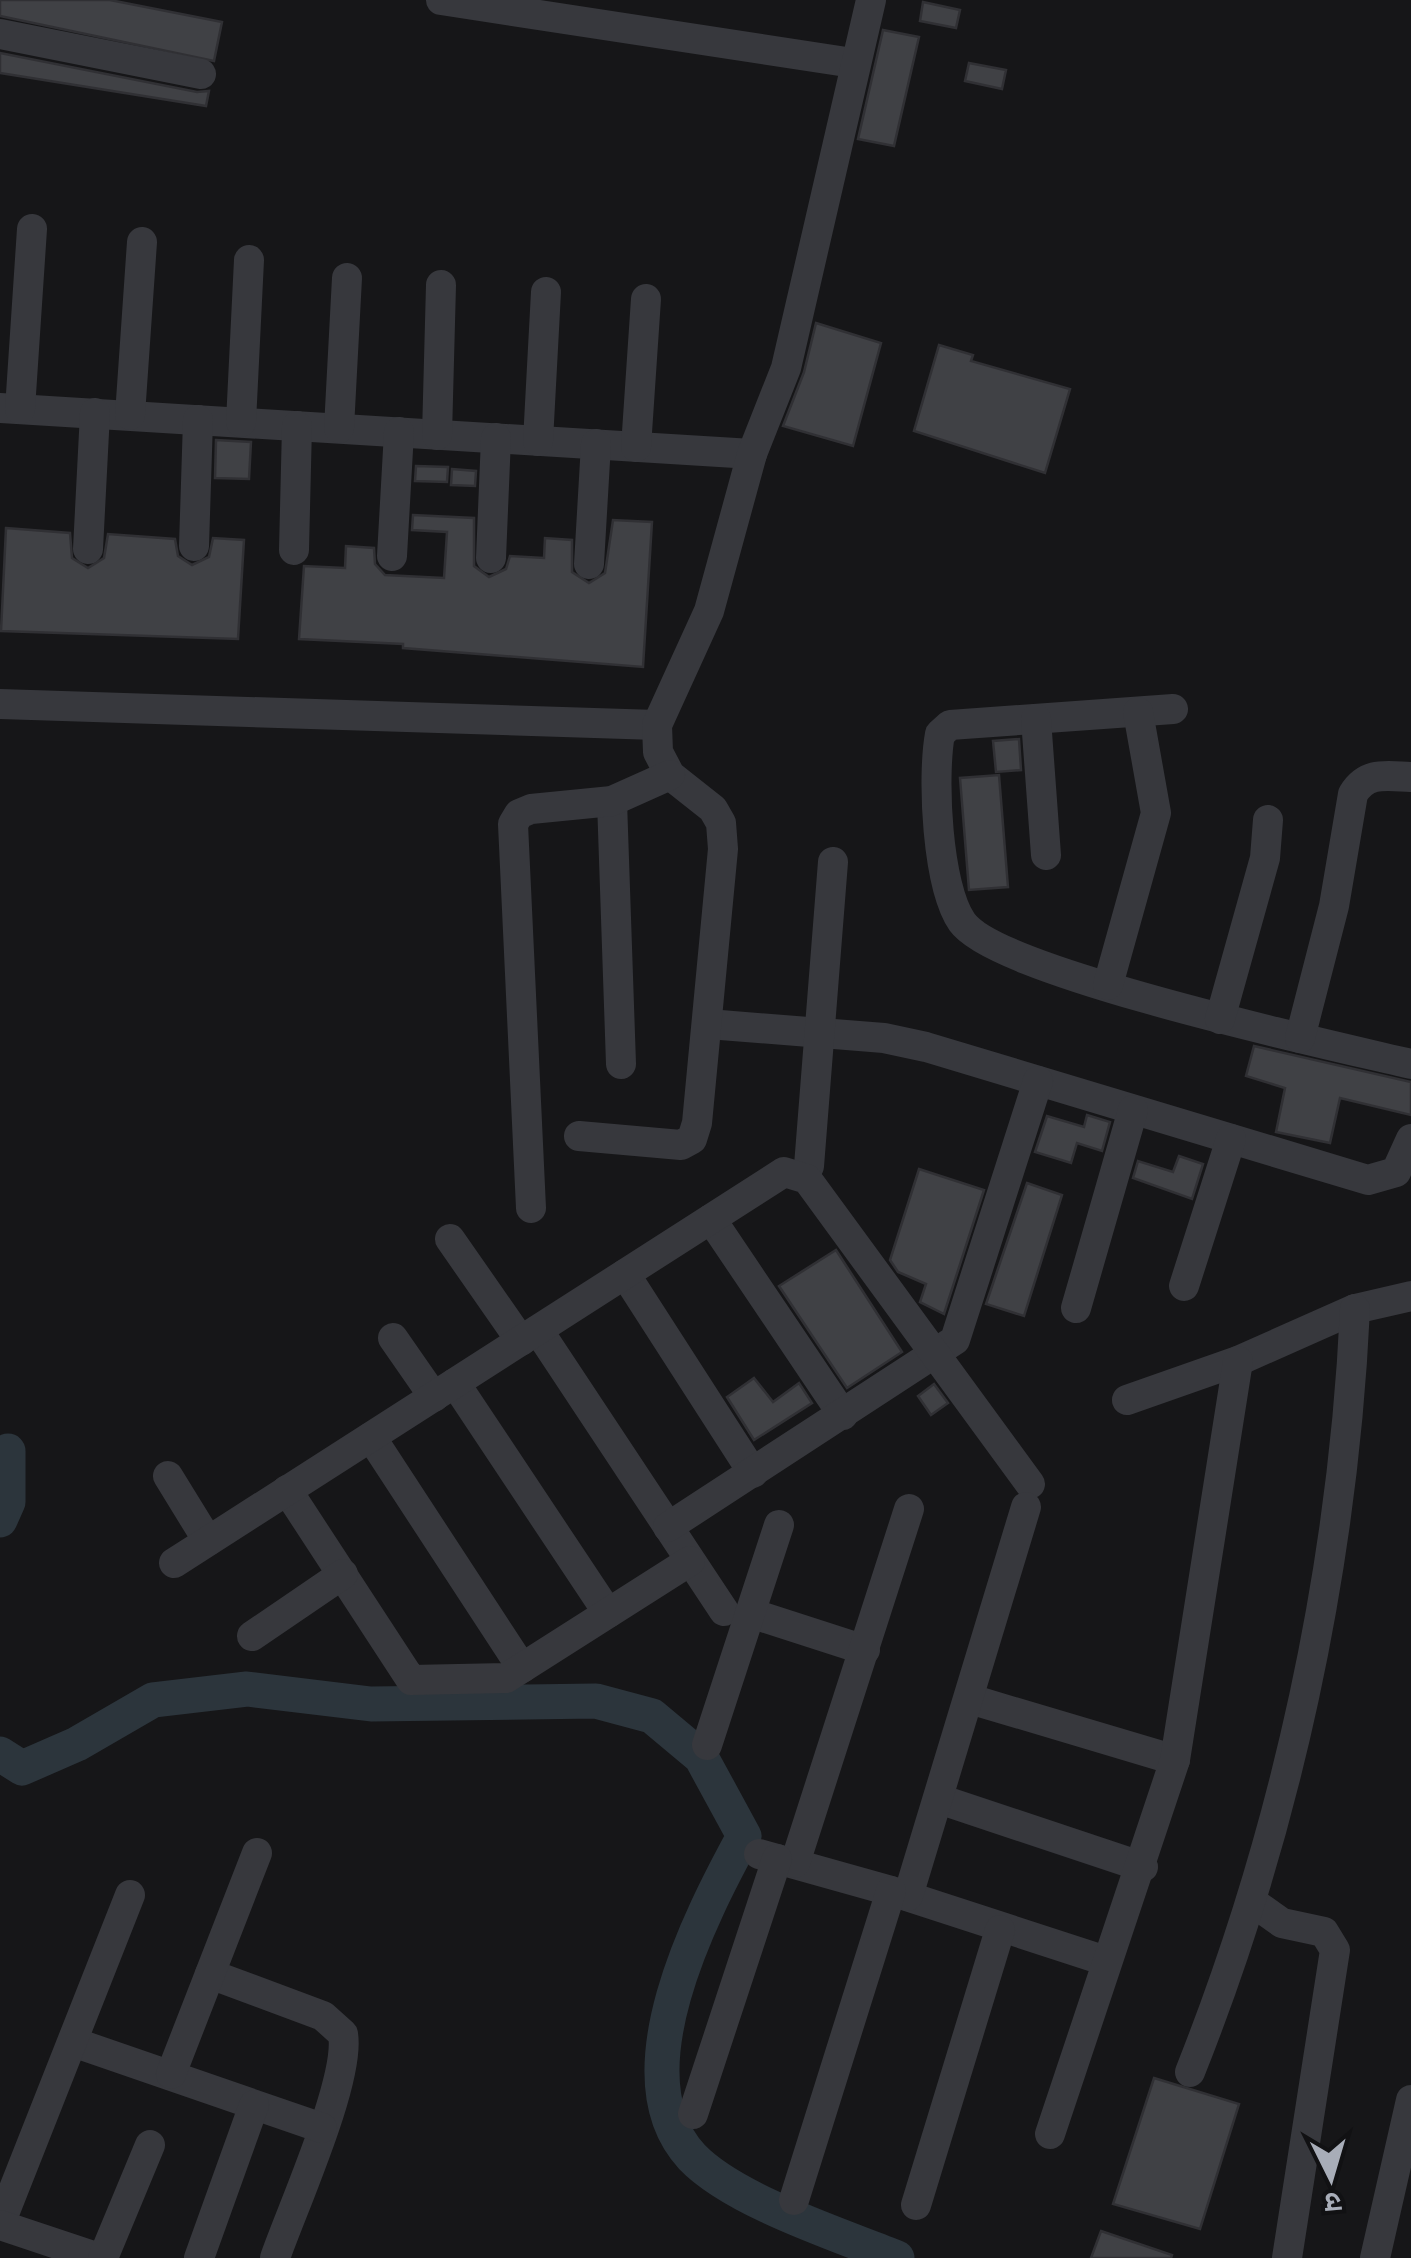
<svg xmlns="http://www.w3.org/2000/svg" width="1411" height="2258" font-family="'Titillium Web','Noto Sans Devanagari',sans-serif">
	<rect width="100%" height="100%" fill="#161618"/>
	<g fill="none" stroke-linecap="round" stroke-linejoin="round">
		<!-- river -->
		<g stroke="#2c353c" stroke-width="35">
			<polyline points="0,1520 8,1502 8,1451"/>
			<path d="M 0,1754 L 22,1768 L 77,1744 L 153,1700 L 247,1689 L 371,1704 L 596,1701 L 652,1716 L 701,1757 L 744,1836 C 701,1915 617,2076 692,2157 C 734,2201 840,2235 897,2258"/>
		</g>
	</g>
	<!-- building -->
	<g fill="#404145" stroke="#303034" stroke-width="2.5">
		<polygon points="0,0 110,0 222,22 214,61 0,16"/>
		<polygon points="923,2 960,10 956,28 920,21"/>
		<polygon points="883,30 919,37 894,146 858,139"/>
		<polygon points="0,53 197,92 209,91 206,106 0,73"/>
		<polygon points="969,63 1006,70 1002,89 965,81"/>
		<polygon points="816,323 881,343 853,446 783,426 804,372"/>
		<polygon points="939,345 973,355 971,361 1070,389 1045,473 914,431"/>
		<polygon points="216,440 251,442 249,479 215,478"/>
		<polygon points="416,466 448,467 447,482 415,481"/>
		<polygon points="452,469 476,471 475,486 451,485"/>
		<polygon points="413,515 474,518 474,566 489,577 506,569 510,556 544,558 545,538 572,540 572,572 589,583 605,573 613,520 652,522 643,667 403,648 403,644 299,639 304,566 345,568 346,546 374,548 375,564 385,575 444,578 447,532 412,530"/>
		<polygon points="6,528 70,533 72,558 88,568 104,558 108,534 175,539 178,556 192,565 209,557 213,538 244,540 238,639 1,631"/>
		<polygon points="1019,739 1021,770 996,772 993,741"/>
		<polygon points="999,775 1008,887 969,890 960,778"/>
		<polygon points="1254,1046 1411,1082 1411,1115 1340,1098 1330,1143 1276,1132 1285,1088 1246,1076"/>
		<polygon points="1087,1115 1110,1122 1102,1151 1077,1143 1071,1163 1035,1152 1047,1116 1084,1127"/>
		<polygon points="1179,1156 1203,1164 1192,1199 1133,1178 1138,1161 1173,1172"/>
		<polygon points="919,1169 984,1190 944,1314 920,1302 926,1284 898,1272 890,1260"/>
		<polygon points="1027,1183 1062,1195 1024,1316 986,1304"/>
		<polygon points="836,1250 902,1352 847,1388 779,1286"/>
		<polygon points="754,1378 773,1402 799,1383 812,1403 754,1440 727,1397"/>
		<polygon points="934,1384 948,1403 931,1415 918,1396"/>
		<polygon points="1154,2078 1239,2104 1200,2229 1113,2204"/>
		<polygon points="1101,2231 1172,2255 1171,2258 1091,2258"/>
	</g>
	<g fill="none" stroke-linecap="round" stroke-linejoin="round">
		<!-- minor -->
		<g stroke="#37383d" stroke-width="30">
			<polyline points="441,0 853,63"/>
			<polyline points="0,34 201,74"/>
			<polyline points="0,408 752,454"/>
			<polyline points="20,409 32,229"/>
			<polyline points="130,415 142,242"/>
			<polyline points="241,422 249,260"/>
			<polyline points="339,428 347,278"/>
			<polyline points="437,435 441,285"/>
			<polyline points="538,441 546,292"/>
			<polyline points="636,447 646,299"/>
			<polyline points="194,546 198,420"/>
			<polyline points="88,549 95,413"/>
			<polyline points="294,550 297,426"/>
			<polyline points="392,556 399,432"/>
			<polyline points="491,558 496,438"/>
			<polyline points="589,564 596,444"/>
			<polyline points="0,704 657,725"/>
			<path d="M 1173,709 L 950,725 L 940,734 C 932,777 937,886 962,922 C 998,973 1335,1046 1411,1064"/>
			<polyline points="1036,719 1046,855"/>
			<polyline points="612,801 621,1064"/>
			<polyline points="1108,985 1156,813 1138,712"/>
			<polyline points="1220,1019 1265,858 1268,820"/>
			<polyline points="708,1024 884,1038 926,1047 1368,1180 1396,1172 1411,1139"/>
			<path d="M 1300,1038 L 1334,906 L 1353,794 C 1367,771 1386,776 1411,777"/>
			<polyline points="579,1136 681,1145 692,1139 697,1123 723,849 721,823 713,809 670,775 658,752 657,725 709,611 752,454 786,368 871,0"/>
			<polyline points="809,1166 833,862"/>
			<polyline points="531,1208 513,824 519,814 531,809 612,801 670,775"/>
			<polyline points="711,1219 843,1415"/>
			<polyline points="450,1239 521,1341"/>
			<polyline points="625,1274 753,1473"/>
			<polyline points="1184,1286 1231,1139"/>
			<polyline points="1076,1308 1133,1110"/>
			<polyline points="538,1330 724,1611"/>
			<polyline points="393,1338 434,1397"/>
			<polyline points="455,1383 608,1613"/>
			<polyline points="1127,1400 1238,1361 1355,1309 1411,1296"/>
			<polyline points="371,1437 522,1668"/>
			<polyline points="168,1476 208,1541"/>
			<polyline points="287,1490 411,1680 506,1678 690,1561"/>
			<polyline points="668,1527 955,1340 1038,1081"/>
			<polyline points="174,1563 784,1172 807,1179 1030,1484"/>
			<polyline points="750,1613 865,1650"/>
			<polyline points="252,1636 343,1574"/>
			<polyline points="970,1699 1175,1760"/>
			<polyline points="707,1745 779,1525"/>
			<polyline points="939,1799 1143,1867"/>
			<polyline points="759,1854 891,1891 1106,1961"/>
			<polyline points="795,1863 909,1509"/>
			<polyline points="908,1896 1026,1507"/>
			<polyline points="1251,1901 1282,1923 1324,1932 1335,1950 1287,2258"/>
			<path d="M 210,1974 L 323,2016 L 343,2034 C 351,2079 292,2209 275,2258"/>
			<polyline points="73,2042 322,2128"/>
			<path d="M 1190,2072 C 1286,1831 1343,1568 1355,1309"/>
			<polyline points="171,2074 257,1853"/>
			<polyline points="693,2114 777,1859"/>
			<polyline points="1050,2134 1175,1760 1238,1361"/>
			<polyline points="794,2200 891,1891"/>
			<polyline points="916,2205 1000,1930"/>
			<polyline points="0,2224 130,1895"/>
			<polyline points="0,2225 99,2258"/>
			<polyline points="103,2258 150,2145"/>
			<polyline points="199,2258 254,2105"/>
			<polyline points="1375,2258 1411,2100"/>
		</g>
	</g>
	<!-- north arrow -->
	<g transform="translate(1331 2178) rotate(175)" stroke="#111113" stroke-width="8" paint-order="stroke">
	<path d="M0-8L18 38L0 25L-18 38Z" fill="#a8adb8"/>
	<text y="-15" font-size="28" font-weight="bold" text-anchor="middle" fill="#a8adb8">उ</text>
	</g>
</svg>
